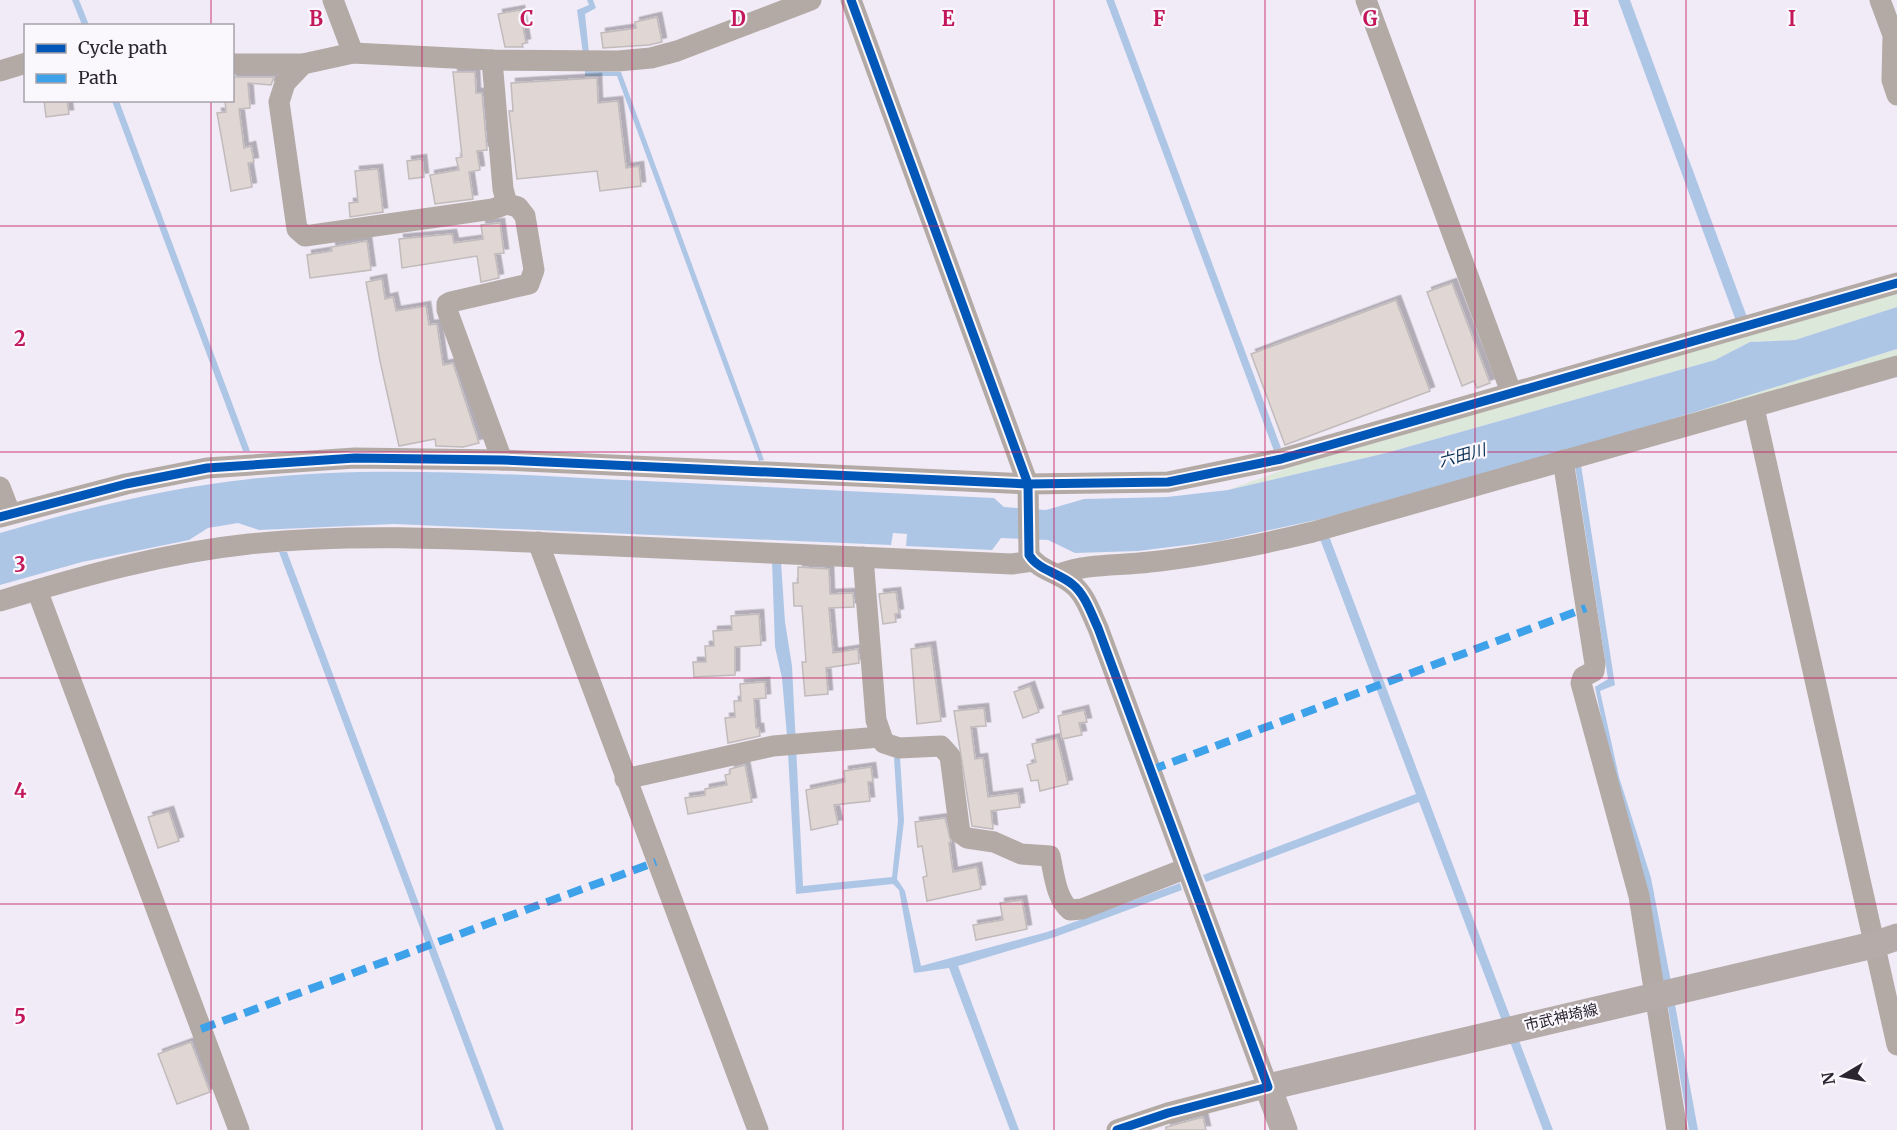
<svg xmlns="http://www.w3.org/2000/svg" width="1897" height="1130" font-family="Merriweather,'Noto Sans JP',serif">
	<defs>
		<filter id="shadow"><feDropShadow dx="4.5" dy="-4.5" stdDeviation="0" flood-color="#0004"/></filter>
	</defs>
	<rect width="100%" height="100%" fill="#f1ebf7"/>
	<!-- green -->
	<g fill="#dce8d9">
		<polygon points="1897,292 1897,307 1795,340 1750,342 1715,360 1386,453 1228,490 1291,467"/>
		<polygon points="1897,349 1897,356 1631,432"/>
	</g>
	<!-- water -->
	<g fill="#aec6e6">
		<polygon points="72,0 79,0 89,25 82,25"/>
		<polygon points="587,0 593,0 596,8 585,14 589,53 583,54 577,10 589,5"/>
		<polygon points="1106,0 1114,0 1281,448 1274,451"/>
		<polygon points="1618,0 1630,0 1747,317 1736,321"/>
		<polygon points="585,71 621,72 764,460 759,461 617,76 585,76"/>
		<polygon points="112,101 119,101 250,451 243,451"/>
		<path d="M 1897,307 L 1897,349 L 1631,432 L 1321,519 L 1219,541 L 1138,551 L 1075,553 L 1048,540 L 1001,538 L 992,550 L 906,546 L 907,534 L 893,533 L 891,545 L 394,524 L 259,530 L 238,523 L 208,528 L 189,540 L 82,562 L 0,585 L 0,533 C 82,509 165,488 250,479 C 364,466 488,473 602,479 C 733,485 863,492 994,498 L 1004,507 L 1046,510 L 1084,499 L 1167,497 L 1228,490 L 1386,453 L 1715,360 L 1750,342 L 1795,340 Z"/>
		<polygon points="1581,465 1615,685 1600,691 1619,777 1651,878 1671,982 1663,984 1613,775 1595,687 1608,679 1575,466"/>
		<polygon points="1329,536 1511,1019 1502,1021 1419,802 1206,882 1203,875 1416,794 1320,539"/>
		<polygon points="279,552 287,552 504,1130 496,1130"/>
		<polygon points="772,561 781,562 785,622 792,666 803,886 892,877 898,821 894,758 900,757 904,821 897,879 905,891 921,966 1047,932 1180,883 1182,890 1055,937 958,966 1019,1130 1010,1130 949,968 914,973 899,890 893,884 796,894 787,736 782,678 775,647"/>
		<polygon points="1674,999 1698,1130 1689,1130 1667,1001"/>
		<polygon points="1518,1038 1553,1130 1543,1130 1509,1039"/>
	</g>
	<!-- building -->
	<g fill="#e0d6d3" stroke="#c1bbbc" stroke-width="1.5" filter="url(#shadow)">
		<polygon points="520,10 526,43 522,44 523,47 505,47 498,14"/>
		<polygon points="657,17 662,42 649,45 603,48 601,33 636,28 635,22"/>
		<polygon points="453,72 475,72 476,93 482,93 487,150 477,151 480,170 469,172 473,199 435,204 430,175 459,170 456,158 462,157"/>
		<polygon points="232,77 274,77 271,85 248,83 250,108 239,109 244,148 251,146 254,162 248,163 252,187 231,191 217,113 226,112 225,100 232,100"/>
		<polygon points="597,78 598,103 618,101 626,168 639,166 641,186 600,191 597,171 517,179 509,111 513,111 511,83"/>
		<polygon points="44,100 67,100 69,114 46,117"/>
		<polygon points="422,159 424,177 409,179 407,161"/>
		<polygon points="378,169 383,212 350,217 349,203 358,202 355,171"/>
		<polygon points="500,223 504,253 495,254 499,278 481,282 477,256 402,268 399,239 452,234 454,243 483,239 481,225"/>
		<polygon points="367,241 371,270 310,278 307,255 332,251 331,247"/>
		<polygon points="382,279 385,299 393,297 396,311 426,306 429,325 437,324 443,365 453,363 479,443 463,447 436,446 435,439 399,446 380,361 366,282"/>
		<polygon points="1452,283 1490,383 1477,388 1474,381 1462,386 1427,292"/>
		<polygon points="1396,300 1430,391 1285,445 1251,354"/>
		<polygon points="798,567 829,569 830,594 853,593 854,607 829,608 833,653 858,649 859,663 826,668 828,694 805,696 802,662 806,662 802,606 794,606 793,583 798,583"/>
		<polygon points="896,592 899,613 895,614 896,622 883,624 879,594"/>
		<polygon points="759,614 761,645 735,647 735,675 694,677 693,662 706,662 705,646 714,646 713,631 732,630 731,616"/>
		<polygon points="931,646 941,721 917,724 911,649"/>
		<polygon points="765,682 766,698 754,699 756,728 759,728 760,736 728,743 725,718 735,717 734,701 741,701 740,684"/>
		<polygon points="1030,686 1039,712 1023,718 1014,692"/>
		<polygon points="984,708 986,726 971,727 975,759 983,758 988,797 1018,793 1020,807 991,811 993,829 972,826 954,711"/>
		<polygon points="1084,710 1087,722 1079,723 1082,735 1062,739 1058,716"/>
		<polygon points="1057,738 1068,784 1040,791 1038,780 1031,781 1027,765 1036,762 1032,744"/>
		<polygon points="745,765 752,802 688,814 685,798 705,795 705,789 727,785 725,775 730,774 730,769"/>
		<polygon points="871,767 873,782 868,782 870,801 834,805 838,824 811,830 806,790 845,782 844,771"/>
		<polygon points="169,811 179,841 158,848 148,817"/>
		<polygon points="945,818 951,842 949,843 953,872 977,867 981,889 927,901 923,877 927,876 922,846 918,847 915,822"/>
		<polygon points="1022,900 1027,929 976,940 973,925 1003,920 1000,903"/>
		<polygon points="191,1042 210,1092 177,1104 158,1054"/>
		<polygon points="1203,1117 1206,1130 1166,1130 1166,1127"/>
	</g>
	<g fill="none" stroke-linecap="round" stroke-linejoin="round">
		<!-- minor -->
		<g stroke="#b3aaa5" stroke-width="21">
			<polyline points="333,0 353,53"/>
			<path d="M 851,0 L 1028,484 L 1029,555 C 1038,570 1059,573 1072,584 C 1085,594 1091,613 1098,628 L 1268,1087 L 1168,1113 L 1117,1130"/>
			<polyline points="1366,0 1511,392"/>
			<polyline points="1880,0 1893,35 1892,80 1897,95"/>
			<polyline points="492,60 503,189 507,204 518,207 525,216 534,270 529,284 451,302 447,304 447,310 502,460"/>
			<polyline points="232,64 303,64 353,53 492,60 618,61 651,58 677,51 811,0"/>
			<polyline points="303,64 285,83 279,102 297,229 305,236 493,209 507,204"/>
			<polyline points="0,71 26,63"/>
			<polyline points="1754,408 1897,1045"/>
			<polyline points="1563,460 1595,664 1594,671 1583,677 1581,683 1639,896 1677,1130"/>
			<polyline points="0,487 10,513"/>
			<polyline points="0,517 126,484 207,468 355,458 502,460 1028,484 1168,482 1281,459 1897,283"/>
			<polyline points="538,542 758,1130"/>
			<path d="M 863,557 L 876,720 L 884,743 L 899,748 L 941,746 L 950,756 L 960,833 L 967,838 L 994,842 L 1021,854 L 1050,856 C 1054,873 1056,899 1070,910 L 1082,909 L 1187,868"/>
			<path d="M 1059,574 C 1089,563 1118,566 1150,562 C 1205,556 1259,545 1313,532 L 1897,366"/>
			<polyline points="37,590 239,1130"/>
			<path d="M 0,601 C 82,576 164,553 249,544 C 363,532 479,540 593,545 C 733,551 872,558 1012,564 L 1033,561"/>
			<polyline points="625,779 773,746 880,737"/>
		</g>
		<!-- major -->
		<polyline stroke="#b5acaa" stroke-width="27" points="1284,1130 1268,1087 1873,945 1897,937"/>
		<!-- quiet -->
		<g stroke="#3ea2eb" stroke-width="8" stroke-dasharray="15 8" stroke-linecap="butt">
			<polyline points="1151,770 1586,608"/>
			<polyline points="201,1029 656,862"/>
		</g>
		<!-- cycleway casing -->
		<g stroke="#faf7fd" stroke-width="13">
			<g id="cycleway">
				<path d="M 851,0 L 1028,484 L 1029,555 C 1038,570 1059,573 1072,584 C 1085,594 1091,613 1098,628 L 1268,1087 L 1168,1113 L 1117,1130"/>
				<polyline points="0,517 126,484 207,468 355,458 502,460 1028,484 1168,482 1281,459 1897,283"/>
			</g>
		</g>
		<!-- cycleway -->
		<use href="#cycleway" stroke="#0057b8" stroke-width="9"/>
	</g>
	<!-- grid -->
	<path fill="none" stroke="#c2185b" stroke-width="1.5" stroke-opacity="0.55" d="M 211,0 L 211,26M 422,0 L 422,1130M 632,0 L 632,1130M 843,0 L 843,1130M 1054,0 L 1054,1130M 1265,0 L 1265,1130M 1475,0 L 1475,1130M 1686,0 L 1686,1130M 211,100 L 211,1130M 0,226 L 1897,226M 0,452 L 1897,452M 0,678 L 1897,678M 0,904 L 1897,904"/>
	<g text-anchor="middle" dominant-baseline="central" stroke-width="4.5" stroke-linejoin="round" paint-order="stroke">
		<!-- street labels -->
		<g font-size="15" fill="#2a252f" stroke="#faf7fd">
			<text transform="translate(1561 1017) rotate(-13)">市武神埼線</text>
		</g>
		<!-- water labels -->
		<g font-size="16" font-style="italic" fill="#052e54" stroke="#faf7fd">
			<text transform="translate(1462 455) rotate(-15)">六田川</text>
		</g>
	</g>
	<g font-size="20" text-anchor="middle" font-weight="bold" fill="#c2185b" stroke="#faf7fd" stroke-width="4.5" stroke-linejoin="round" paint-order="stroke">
		<text x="316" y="26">B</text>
		<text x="527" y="26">C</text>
		<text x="738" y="26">D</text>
		<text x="948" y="26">E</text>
		<text x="1159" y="26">F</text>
		<text x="1370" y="26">G</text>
		<text x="1581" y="26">H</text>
		<text x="1792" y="26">I</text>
		<text x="20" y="346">2</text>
		<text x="20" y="572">3</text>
		<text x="20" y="798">4</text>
		<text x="20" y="1024">5</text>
	</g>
	<!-- legend -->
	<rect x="24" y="24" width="210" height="78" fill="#faf7fd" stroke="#a7a3ab" stroke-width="1.5"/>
	<rect x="36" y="44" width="30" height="9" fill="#0057b8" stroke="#a7a3ab" stroke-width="1.5"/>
	<text x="78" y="54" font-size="18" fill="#2a252f">Cycle path</text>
	<rect x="36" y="74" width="30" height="9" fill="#3ea2eb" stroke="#a7a3ab" stroke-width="1.5"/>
	<text x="78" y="84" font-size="18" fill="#2a252f">Path</text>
	<!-- north arrow -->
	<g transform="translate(1843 1076) rotate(260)" stroke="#faf7fd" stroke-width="4.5" paint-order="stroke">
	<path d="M0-4.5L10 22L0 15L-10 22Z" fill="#2a252f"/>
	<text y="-9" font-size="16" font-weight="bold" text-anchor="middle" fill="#2a252f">N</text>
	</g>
</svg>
